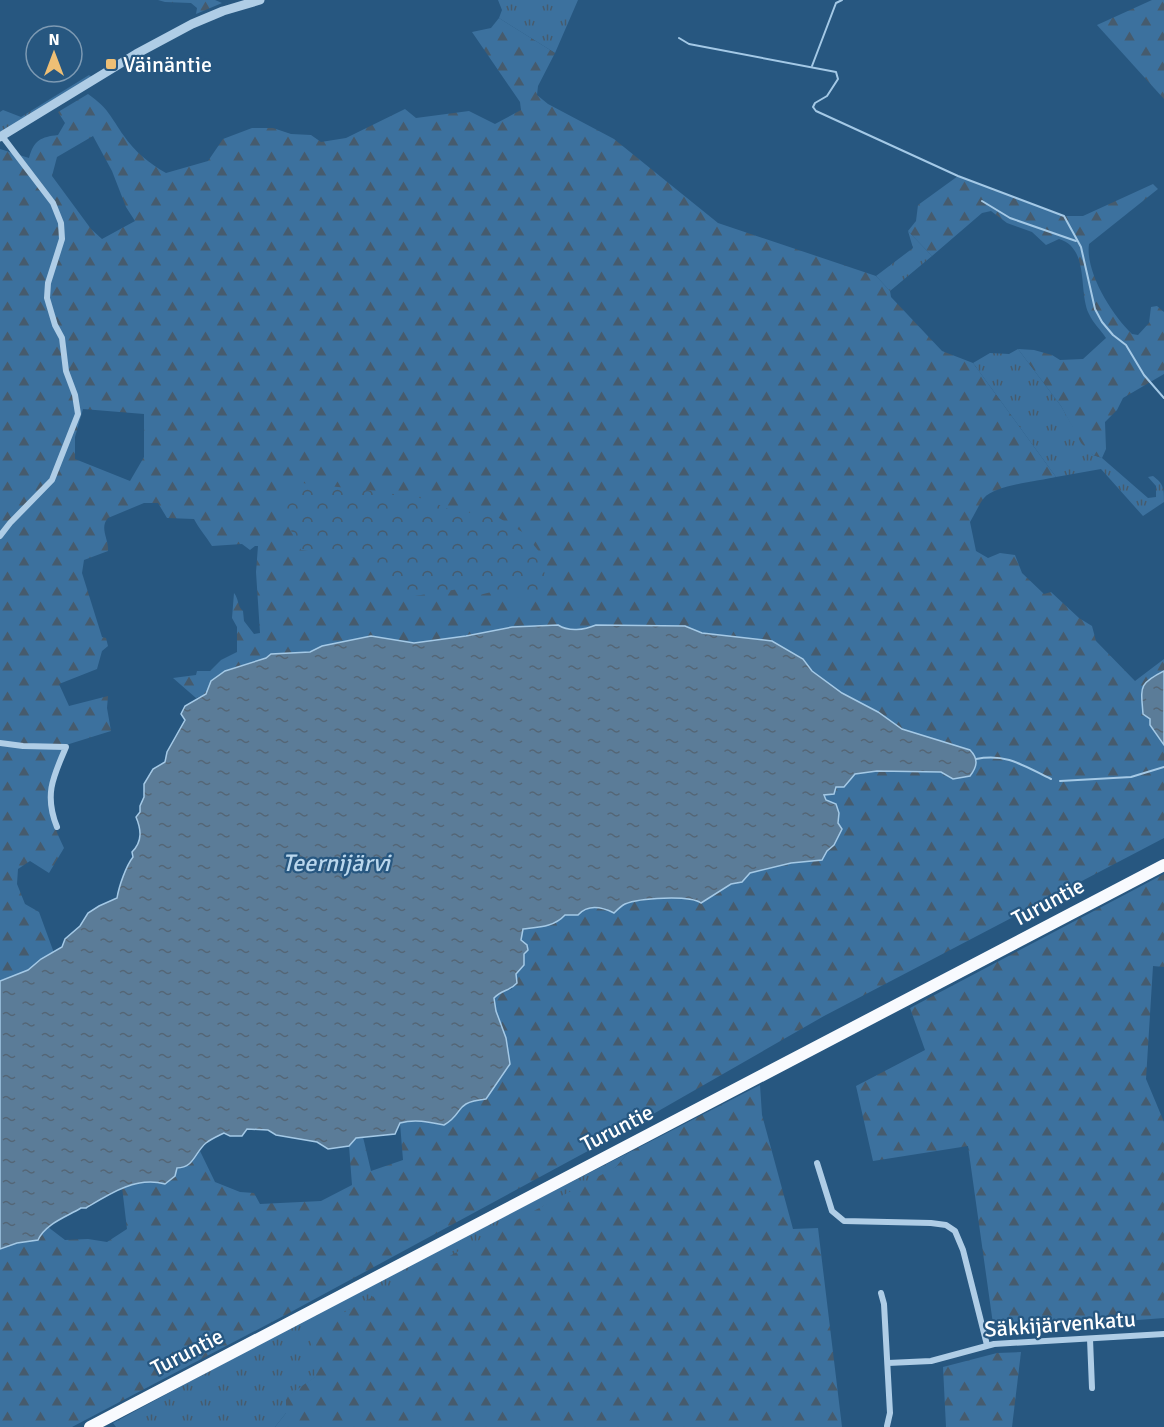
<svg xmlns="http://www.w3.org/2000/svg" width="1164" height="1427" font-family="Signika,sans-serif">
	<defs>
		<pattern id="grass-tufts" width="24" height="20" patternUnits="userSpaceOnUse" patternTransform="scale(1.5)"><rect width="24" height="20" fill="#3c719e"/><path d="M3 7l-1-3M5 7V3M7 7l1-3M15 17l-1-3M17 17v-4M19 17l1-3" fill="none" stroke="#465b6d"/></pattern>
		<pattern id="forest-firs" width="22" height="20" patternUnits="userSpaceOnUse" patternTransform="scale(1.5)"><rect width="22" height="20" fill="#3c719e"/><path d="M5 1l3.5 6h-7zM16 11l3.5 6h-7z" fill="#465b6d"/></pattern>
		<pattern id="park-crowns" width="20" height="18" patternUnits="userSpaceOnUse" patternTransform="scale(1.5)"><rect width="20" height="18" fill="#3c719e"/><path d="M2 6a3 3 0 1 1 6 0M12 15a3 3 0 1 1 6 0" fill="none" stroke="#465b6d"/></pattern>
		<pattern id="water-ripples" width="26" height="14" patternUnits="userSpaceOnUse" patternTransform="scale(1.5)"><rect width="26" height="14" fill="#5b7c98"/><path d="M2 4q2-2 4 0t4 0M15 11q2-2 4 0t4 0" fill="none" stroke="#546676"/></pattern>
	</defs>
	<rect width="100%" height="100%" fill="#275780"/>
	<!-- grass -->
	<g fill="url(#grass-tufts)">
		<polygon points="498,0 578,0 555,53 499,18 502,10"/>
		<polygon points="89,75 92,77 0,134 0,112 3,110 21,117"/>
		<polygon points="908,231 932,256 890,291 876,276 913,248"/>
		<path d="M 1018,349 L 1061,406 L 1073,427 L 1093,455 L 1102,458 L 1148,498 L 1156,497 L 1156,486 L 1148,477 L 1153,476 C 1164,484 1164,489 1164,502 L 1143,516 L 1101,469 L 1056,477 L 973,363 L 990,353 L 1009,354 Z"/>
		<polygon points="628,1153 616,1167 287,1397 286,1413 275,1427 116,1427 113,1423 345,1298"/>
	</g>
	<!-- forest -->
	<g fill="url(#forest-firs)" fill-rule="evenodd">
		<polygon points="158,0 215,0 222,3 196,14 197,8 191,3 165,2"/>
		<polygon points="1152,0 1164,0 1164,99 1097,25"/>
		<path d="M 499,18 L 555,53 L 538,86 L 537,95 L 548,104 L 614,139 L 718,223 L 876,276 L 890,291 L 891,297 L 942,351 L 973,363 L 1056,477 C 1039,481 995,485 984,498 C 979,504 975,514 970,522 L 976,551 L 988,558 L 1000,553 L 1015,555 L 1022,573 L 1044,594 L 1051,592 L 1079,618 L 1092,626 L 1096,641 L 1135,681 L 1164,659 L 1164,671 L 1152,677 L 1150,719 L 1150,725 L 1164,745 L 1164,838 L 824,1016 L 599,1145 L 289,1313 L 72,1427 L 0,1427 L 0,1249 L 17,1243 L 38,1240 L 42,1232 L 48,1227 L 65,1240 L 88,1239 L 107,1242 L 127,1229 L 122,1187 L 154,1181 L 193,1161 L 200,1151 L 215,1182 L 240,1192 L 254,1193 L 260,1204 L 321,1201 L 352,1185 L 349,1146 L 356,1138 L 363,1137 L 371,1171 L 403,1160 L 400,1123 C 415,1120 429,1122 444,1125 C 459,1108 463,1102 486,1099 L 506,1038 L 495,1011 L 494,998 L 499,992 L 512,989 L 515,974 L 524,965 L 524,954 L 527,945 L 521,940 L 523,929 C 538,927 554,926 565,915 L 578,915 C 588,904 602,907 614,913 C 617,910 621,906 625,904 C 639,898 689,895 701,903 L 731,884 L 742,882 L 750,873 L 791,863 L 821,860 L 827,851 L 834,845 L 838,834 L 839,813 L 836,804 L 826,800 L 825,795 L 836,787 L 844,787 L 855,774 L 877,771 L 941,772 L 953,779 L 970,750 L 902,729 L 878,712 L 842,693 L 812,671 L 803,659 L 772,641 L 702,633 L 685,626 L 596,625 L 588,628 L 566,630 L 558,625 L 512,627 L 466,636 L 414,643 L 371,636 L 322,646 L 310,652 L 271,654 C 248,671 219,659 206,694 L 196,698 L 173,678 L 196,675 L 197,671 L 210,671 L 221,660 L 237,652 L 237,627 L 232,618 L 234,593 C 239,599 237,606 243,611 L 244,621 L 254,634 L 260,633 L 256,572 L 258,546 L 255,546 L 250,550 L 242,544 L 212,546 C 206,536 199,529 194,519 L 167,518 L 158,503 L 144,503 L 108,518 C 99,528 109,539 108,551 L 84,560 L 82,573 L 102,637 L 106,638 L 108,646 L 102,651 L 97,669 L 59,684 L 69,706 L 108,696 L 107,708 L 111,731 L 66,745 C 44,789 43,804 64,848 L 49,873 L 30,861 L 18,869 L 17,884 L 25,904 L 39,912 L 54,953 L 41,959 L 28,970 L 0,981 L 0,149 L 29,158 C 34,140 41,137 58,135 L 65,123 L 58,112 L 88,94 C 109,109 110,116 124,136 C 134,151 150,164 166,173 L 208,161 L 223,139 L 252,128 L 273,128 L 291,134 L 311,135 L 321,142 L 346,138 L 405,109 L 416,118 L 469,111 L 495,124 L 521,110 L 520,102 L 472,32 L 491,28 ZM 93,136 L 112,171 L 126,207 L 135,221 L 102,239 L 91,229 L 52,176 L 57,157 ZM 83,409 L 144,414 L 144,457 L 130,481 L 75,459 L 75,437 Z"/>
		<path d="M 958,176 L 1064,216 L 1083,216 L 1153,184 L 1158,189 L 1089,244 C 1085,272 1112,315 1132,334 L 1138,335 L 1149,323 L 1151,307 L 1157,306 L 1164,312 L 1164,374 L 1123,398 L 1117,410 L 1105,422 L 1106,449 L 1102,458 L 1093,455 L 1081,443 L 1061,406 L 1018,349 L 1034,350 L 1052,355 L 1060,360 L 1083,359 L 1106,338 C 1101,330 1093,323 1089,314 C 1078,292 1090,248 1059,239 L 1046,245 L 1032,232 L 1007,223 L 991,211 L 982,213 L 932,256 L 908,231 L 916,221 L 918,205 Z"/>
		<polygon points="1164,874 1164,967 1153,966 1146,1079 1164,1122 1164,1318 994,1331 968,1146 873,1161 856,1086 925,1050 910,1008"/>
		<polygon points="760,1085 762,1115 793,1229 818,1228 842,1427 275,1427 286,1413 286,1397 315,1377 311,1330 616,1167 628,1153"/>
		<polygon points="1021,1352 1012,1427 946,1427 943,1367 997,1353"/>
	</g>
	<!-- park -->
	<polygon fill="url(#park-crowns)" points="302,483 374,491 426,499 453,511 494,515 524,533 541,554 546,581 532,601 495,591 468,598 459,589 402,598 357,558 301,550 277,503"/>
	<!-- water -->
	<g fill="url(#water-ripples)" stroke="#a4c9e6" stroke-width="1.5">
		<path d="M 558,625 C 569,632 584,630 596,625 L 685,626 L 702,633 L 772,641 L 803,659 L 812,671 L 842,693 L 878,712 L 902,729 L 970,750 C 979,759 977,767 970,776 L 953,779 L 941,772 L 877,771 L 855,774 L 844,787 L 836,787 L 834,794 L 824,795 L 826,800 L 836,804 L 839,813 L 838,823 L 842,829 L 834,845 L 827,851 L 822,860 L 791,863 L 750,873 L 742,882 L 731,884 L 701,903 C 689,895 639,898 625,904 C 621,906 617,910 614,913 C 602,907 588,904 578,915 L 565,915 C 554,927 539,927 523,929 L 521,940 L 527,945 L 528,950 L 524,954 L 524,965 L 516,974 L 517,983 C 510,991 501,990 494,998 L 496,1011 L 506,1038 L 510,1064 L 486,1099 C 452,1103 466,1112 444,1125 C 429,1122 415,1119 400,1123 L 395,1134 L 356,1138 L 349,1146 L 328,1149 L 317,1142 L 276,1135 L 268,1130 L 247,1129 L 242,1136 L 230,1136 L 224,1133 C 218,1136 211,1139 206,1143 C 195,1152 194,1168 177,1168 L 175,1176 L 165,1184 C 136,1176 109,1194 86,1208 L 81,1208 C 66,1217 45,1224 38,1240 L 17,1243 L 0,1249 L 0,981 L 28,970 L 41,959 L 62,947 L 65,939 L 80,926 L 88,913 L 99,906 L 117,898 C 119,886 126,866 133,857 L 132,852 C 143,841 141,829 136,817 L 140,812 L 140,806 L 144,797 L 144,784 L 153,769 L 165,762 L 167,752 L 185,720 L 181,714 L 185,706 L 206,694 L 211,681 L 225,671 L 266,658 L 271,654 L 310,652 L 322,646 L 371,636 L 414,643 L 466,636 L 512,627 Z"/>
		<path d="M 1164,671 L 1164,745 L 1150,725 L 1150,719 L 1143,714 C 1141,687 1138,684 1164,671 Z"/>
	</g>
	<g fill="none" stroke-linecap="round" stroke-linejoin="round">
		<!-- stream -->
		<g stroke="#a4c9e6" stroke-width="2">
			<polyline points="679,38 689,44 836,72 838,79 827,96 815,103 813,107 816,111 958,176 1064,216 1081,247 1095,309 1102,322 1113,335 1126,345 1144,375 1164,398"/>
			<polyline points="812,66 836,3 842,0"/>
			<polyline points="982,201 1010,218 1076,241"/>
			<path d="M 976,759 C 1007,753 1024,766 1051,779"/>
			<polyline points="1060,781 1131,777 1164,767"/>
		</g>
		<!-- minor -->
		<g stroke="#afcde6" stroke-width="6">
			<polyline points="0,536 10,523 52,480 78,414 75,395 66,371 62,338 55,325 47,298 48,283 62,239 61,223 53,203 2,136"/>
			<path d="M 0,743 L 23,746 L 66,747 C 53,777 44,795 57,827"/>
			<polyline points="817,1163 832,1211 844,1221 931,1223 946,1225 955,1231 963,1250 987,1345"/>
			<polyline points="881,1293 884,1304 890,1413 887,1426"/>
			<polyline points="1090,1339 1092,1388"/>
			<polyline points="888,1363 931,1361 994,1344 1164,1334"/>
		</g>
		<!-- tertiary -->
		<polyline stroke="#afcde6" stroke-width="9" points="0,137 136,54 192,24 223,11 260,0"/>
		<!-- trunk -->
		<polyline stroke="#f8fafe" stroke-width="12" points="90,1427 1164,865"/>
	</g>
	<!-- markers -->
	<rect fill="#eebf75" stroke="#275780" stroke-width="2" x="105" y="58" width="12" height="12" rx="3"/>
	<g text-anchor="middle" dominant-baseline="central" stroke-width="4.5" stroke-linejoin="round" paint-order="stroke">
		<!-- poi labels -->
		<g font-size="22" fill="#fff" stroke="#275780" text-anchor="start">
			<text x="123" y="64">Väinäntie</text>
		</g>
		<!-- street labels -->
		<g font-size="22" fill="#fff" stroke="#275780">
			<text transform="translate(1048 902) rotate(-28)">Turuntie</text>
			<text transform="translate(617 1128) rotate(-27)">Turuntie</text>
			<text transform="translate(1060 1324) rotate(-4)">Säkkijärvenkatu</text>
			<text transform="translate(187 1352) rotate(-27)">Turuntie</text>
		</g>
		<!-- water labels -->
		<g font-size="24" font-style="italic" fill="#bad7ed" stroke="#275780">
			<text x="336" y="863">Teernijärvi</text>
		</g>
	</g>
	<!-- north arrow -->
	<g transform="translate(54 54)"><circle r="28" fill="#275780" stroke="#7d9ab3" stroke-width="1.5"/>
	<path d="M0-4.5L10 22L0 15L-10 22Z" fill="#eebf75"/>
	<text y="-9" font-size="16" font-weight="bold" text-anchor="middle" fill="#ffffff">N</text>
	</g>
</svg>
